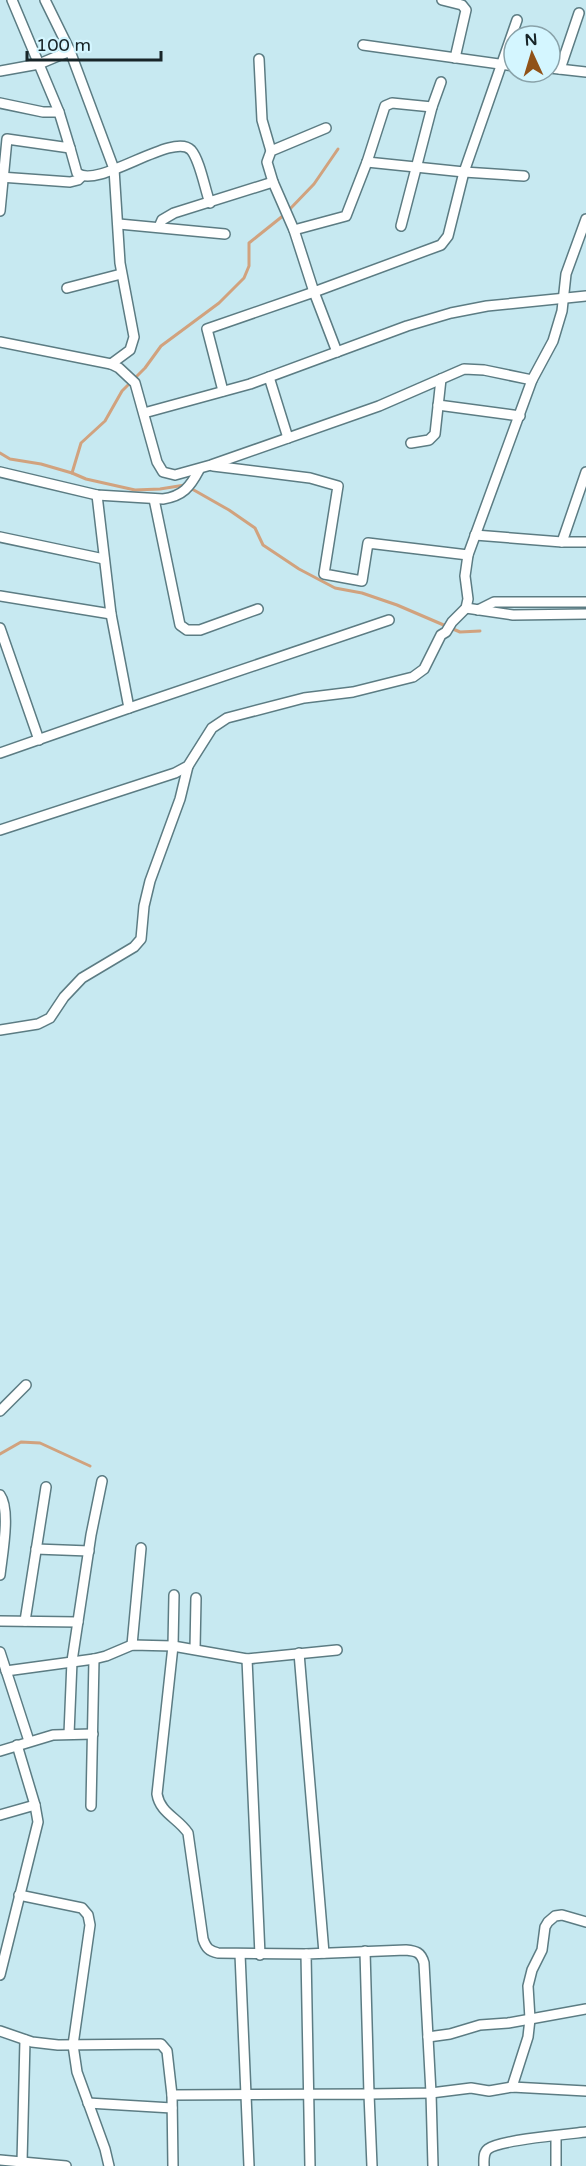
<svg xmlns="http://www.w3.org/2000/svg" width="586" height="2166" font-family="'Varela Round',sans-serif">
	<rect width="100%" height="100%" fill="#c7e9f1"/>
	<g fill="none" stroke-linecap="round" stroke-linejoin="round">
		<!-- stream -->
		<g stroke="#d1a27e" stroke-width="3">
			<polyline points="289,210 314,184 338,149"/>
			<polyline points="0,453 10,459 41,464 72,473 86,479 135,490 160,489 185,485 229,510 255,528 263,545 299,569 335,588 362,593 397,605 460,632 480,631"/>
			<polyline points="72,473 81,443 105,421 122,391 145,368 161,346 219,303 244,278 249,266 249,243 284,215"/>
			<polyline points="0,1454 21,1442 40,1443 90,1466"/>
		</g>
		<!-- minor casing -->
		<g stroke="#5c7c83" stroke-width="12">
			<g id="minor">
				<polyline points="45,0 70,51 114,169 120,263 134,337 130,350 111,364"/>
				<polyline points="442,0 462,5 466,10 455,58"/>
				<polyline points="363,45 514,66"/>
				<polyline points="259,59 262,120 271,151"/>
				<polyline points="550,68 586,72"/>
				<polyline points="560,69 579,13"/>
				<polyline points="0,71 39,64 70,51"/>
				<polyline points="0,103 43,112 59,112"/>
				<path d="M 70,148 L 77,173 C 98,190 173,131 191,150 C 200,160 205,190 210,203"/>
				<polyline points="367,162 464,172 524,176"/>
				<polyline points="0,177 70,182 78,180 82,176"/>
				<polyline points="273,182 267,162 271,151 326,128"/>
				<polyline points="0,211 7,139 70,148 59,112 12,0"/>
				<polyline points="119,224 225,234"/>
				<polyline points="401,226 432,107 441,82"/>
				<polyline points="159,227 162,220 174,213 273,182 294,230 314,292 441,245 448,236 464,172 517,20"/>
				<polyline points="294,230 346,216 367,162 385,106 392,103 432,107"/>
				<polyline points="67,288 121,274"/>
				<polyline points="0,342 111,364 119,368 135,383 157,462 163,472 175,475 211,465 379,406 464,369 484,370 532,380"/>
				<polyline points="269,377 288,438"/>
				<polyline points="223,391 207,329 314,292 337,352"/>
				<polyline points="438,405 520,416"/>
				<polyline points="144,413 250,384 407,326 451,313 487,306 586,296"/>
				<polyline points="411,443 429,440 435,434 441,379"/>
				<polyline points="213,466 310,478 338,486 324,574 362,581 368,543 468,555"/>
				<path d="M 0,472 L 97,495 L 163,499 C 183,496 190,487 199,470"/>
				<polyline points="154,499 180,625 187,630 200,630 258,609"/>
				<polyline points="475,535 562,542 586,542"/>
				<polyline points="0,537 104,559"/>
				<polyline points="562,542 586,472"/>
				<polyline points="0,596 111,614"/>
				<polyline points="466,608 513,615 586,614"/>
				<polyline points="478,610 494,602 586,602"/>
				<polyline points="0,628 39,740"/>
				<polyline points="129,708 389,620"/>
				<polyline points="0,753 129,708 111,614 97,495"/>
				<polyline points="0,830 175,773 188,766 212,728 227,718 304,698 353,692 413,677 424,669 441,635 446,632 452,622 466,608 468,599 465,576 468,555 532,380 553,341 562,311 566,274 586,219"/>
				<polyline points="0,1030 38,1024 50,1018 64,997 82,978 134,947 141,939 144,906 150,881 180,799 188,766"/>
				<polyline points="0,1411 26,1385"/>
				<path d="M 0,1495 C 11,1510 2,1556 0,1575"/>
				<polyline points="36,1549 89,1551"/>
				<path d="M 174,1595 L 173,1646 L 157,1794 C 160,1813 178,1818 188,1833 L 203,1939 C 206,1948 209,1951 218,1953 L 306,1954"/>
				<polyline points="0,1621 78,1622"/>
				<polyline points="25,1621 46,1487"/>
				<polyline points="132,1645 141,1548"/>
				<polyline points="195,1649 196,1598"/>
				<polyline points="0,1652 29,1741"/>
				<polyline points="299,1653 324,1953"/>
				<polyline points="247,1659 260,1955"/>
				<polyline points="6,1671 94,1659 106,1656 132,1645 173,1646 247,1659 337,1650"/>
				<polyline points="69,1734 72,1661 91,1535 102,1481"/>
				<polyline points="0,1751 53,1735 93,1734"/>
				<polyline points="91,1806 94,1659"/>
				<polyline points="0,1815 35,1805"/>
				<polyline points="19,1895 82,1908 88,1915 90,1925 73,2045 77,2072 105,2149 109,2166"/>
				<polyline points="365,1951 369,2094 431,2093 471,2088 489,2091 512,2087 586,2091"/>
				<polyline points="240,1954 249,2166"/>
				<polyline points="0,1975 38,1822 35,1805 17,1745"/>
				<polyline points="0,2031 32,2042 58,2045 161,2044 167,2051 172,2095 173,2166"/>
				<polyline points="428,2037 450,2034 480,2025 508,2023 586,2009"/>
				<polyline points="512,2087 528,2037 530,2019 528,1986 532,1970 542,1950 545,1927 548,1922 555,1916 562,1915 586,1922"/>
				<polyline points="172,2095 369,2094 372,2166"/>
				<polyline points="88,2103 172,2108"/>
				<polyline points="556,2136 556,2166"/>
				<polyline points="0,2160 66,2166"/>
				<polyline points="22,2162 25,2040"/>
				<path d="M 310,2166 L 306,1954 L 406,1950 C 416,1951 421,1952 424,1963 L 431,2093 L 433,2166"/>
				<path d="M 484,2166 C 484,2159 483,2153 488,2149 C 499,2140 568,2134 586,2132"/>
			</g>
		</g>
		<!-- minor -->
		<use href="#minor" stroke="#fff" stroke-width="9"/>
	</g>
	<!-- north arrow -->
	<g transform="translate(532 54) rotate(356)"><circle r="28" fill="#d4f6ff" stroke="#89a2a9" stroke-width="1.5"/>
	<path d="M0-4.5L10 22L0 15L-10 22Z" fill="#905218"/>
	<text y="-9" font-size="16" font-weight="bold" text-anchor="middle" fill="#182528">N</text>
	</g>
	<!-- scale -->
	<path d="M27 51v9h134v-9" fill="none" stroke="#182528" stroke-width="3"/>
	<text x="36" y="51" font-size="18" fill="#182528" stroke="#d4f6ff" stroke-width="4.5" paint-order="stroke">100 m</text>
</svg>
